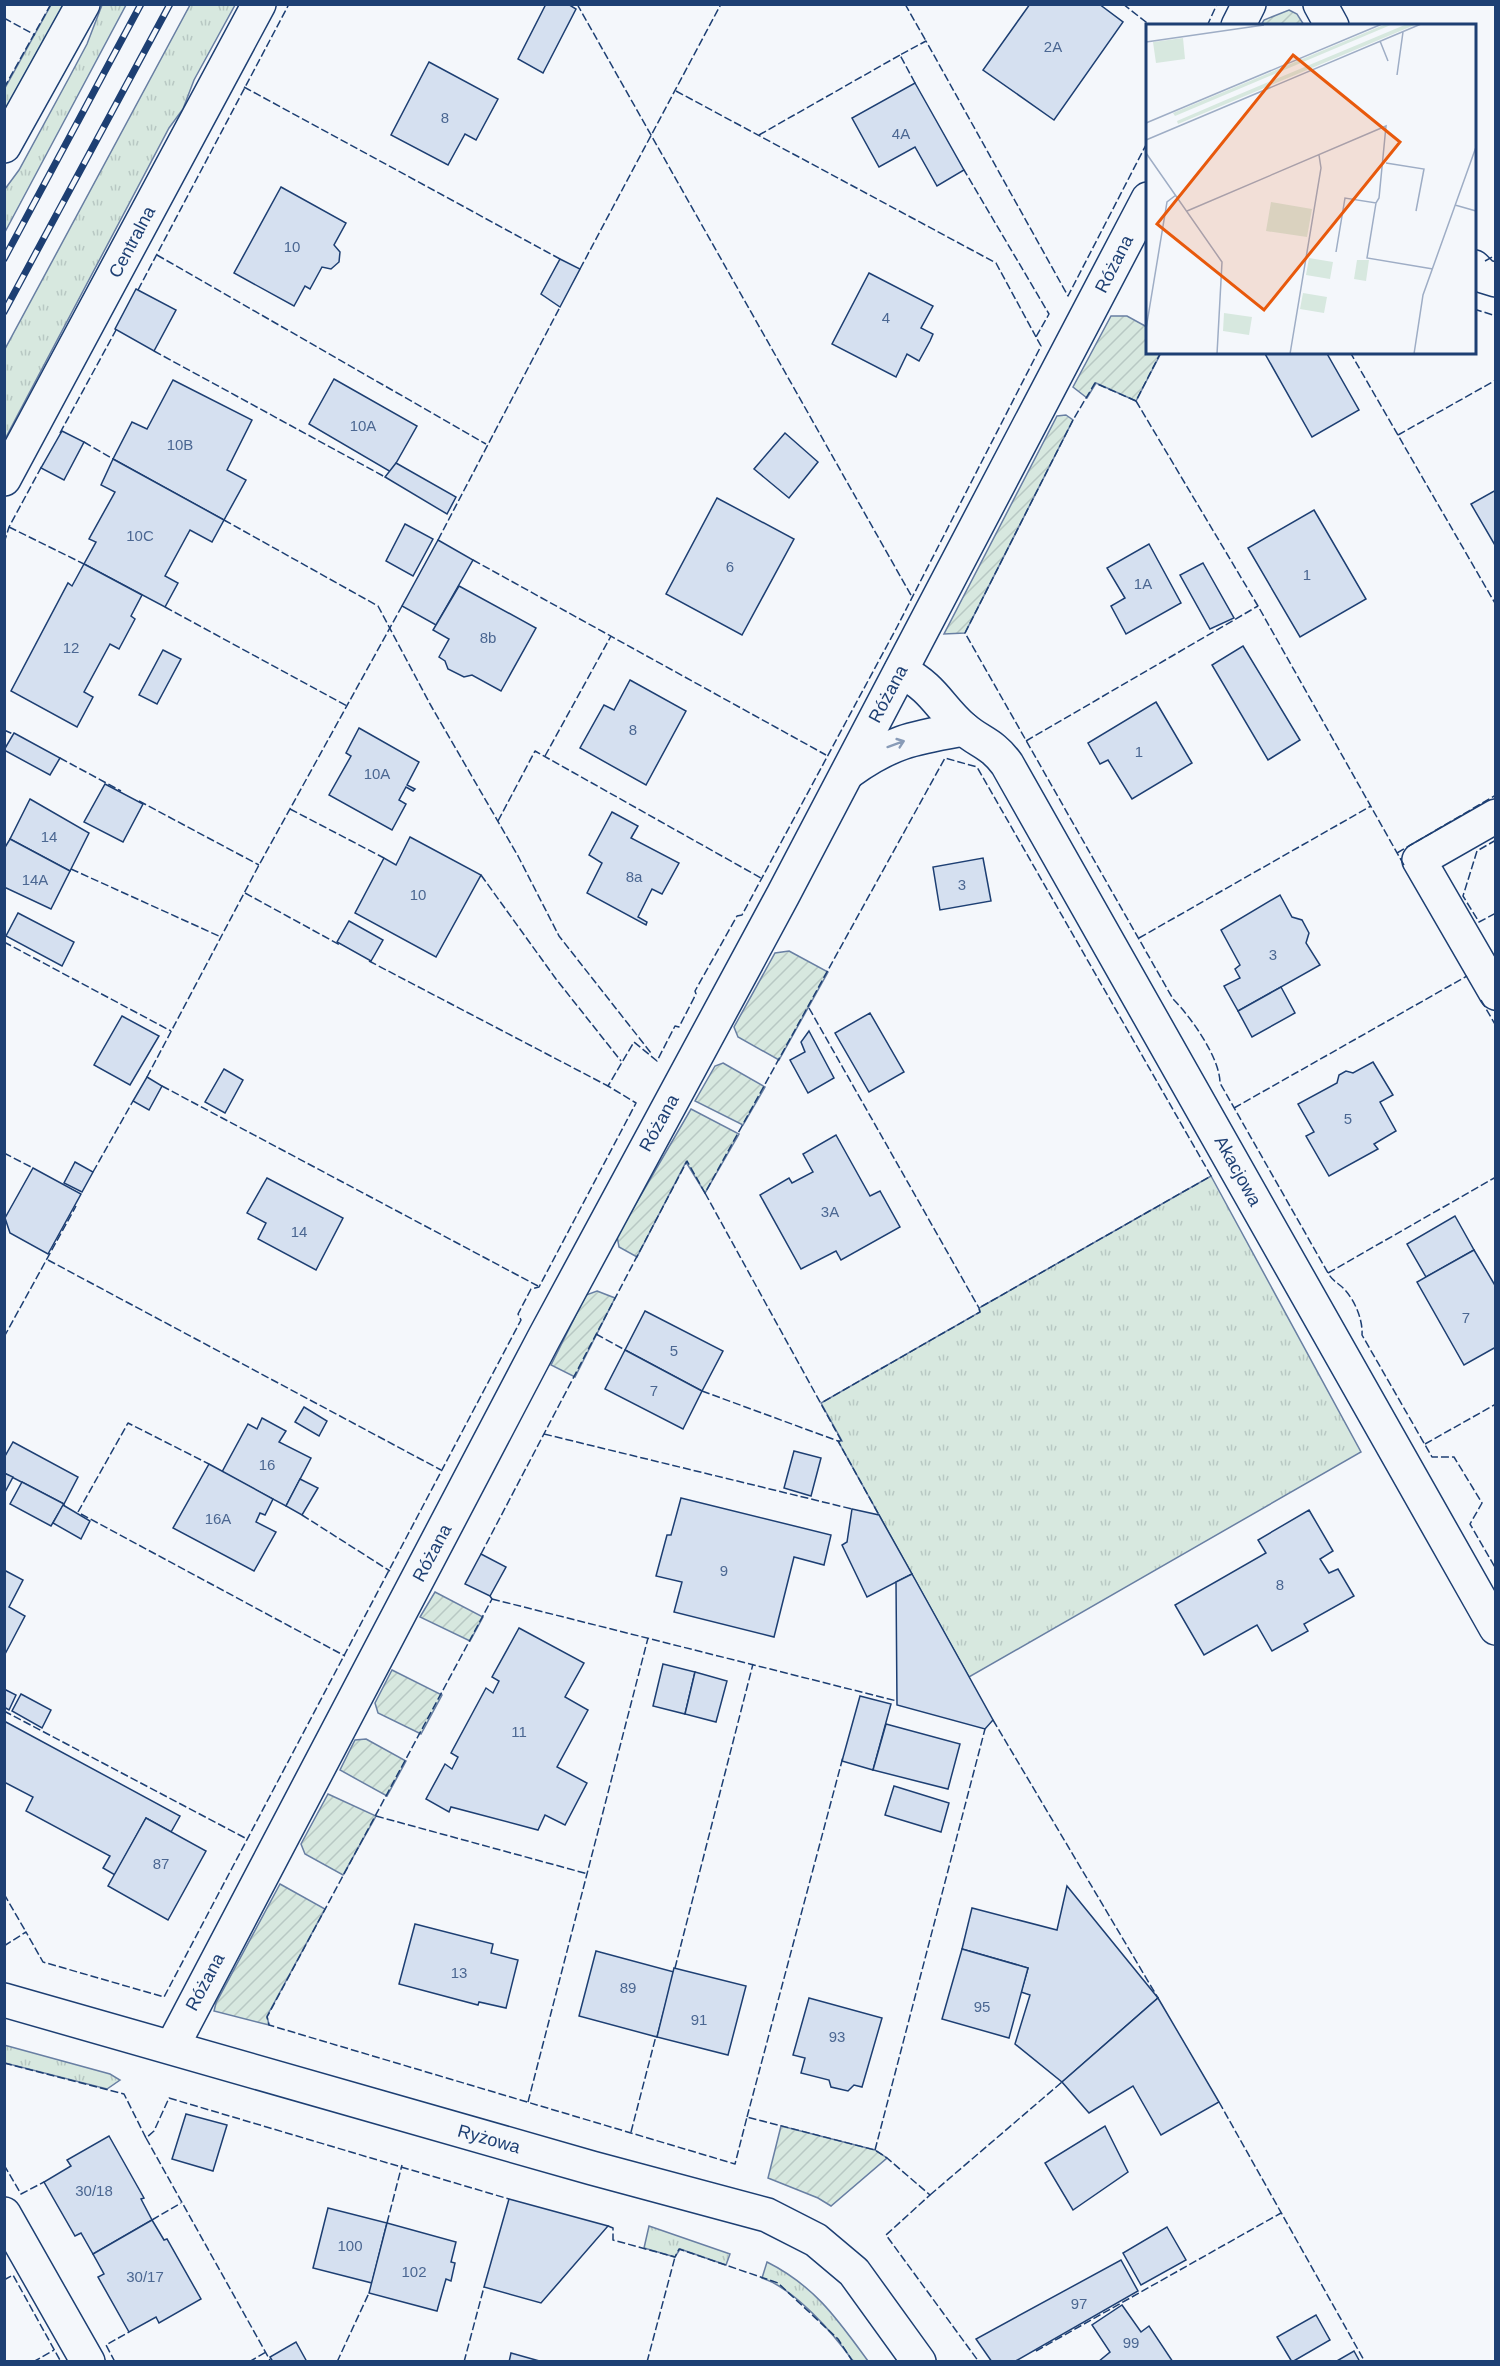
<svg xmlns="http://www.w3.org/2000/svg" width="1500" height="2366" font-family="Arial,sans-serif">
	<defs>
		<pattern id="grass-tufts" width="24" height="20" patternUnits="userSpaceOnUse" patternTransform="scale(1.5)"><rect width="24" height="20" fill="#d7e8df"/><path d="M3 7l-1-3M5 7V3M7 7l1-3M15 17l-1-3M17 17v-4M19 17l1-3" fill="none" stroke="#b8c8c3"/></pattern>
		<pattern id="garden-furrows" width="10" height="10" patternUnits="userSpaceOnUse" patternTransform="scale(1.5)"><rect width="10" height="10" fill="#d7e8df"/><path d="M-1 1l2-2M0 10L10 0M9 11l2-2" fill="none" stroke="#b8c8c3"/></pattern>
	</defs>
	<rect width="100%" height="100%" fill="#f4f7fb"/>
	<!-- grass -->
	<g fill="url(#grass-tufts)" stroke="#687fa3" stroke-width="1.5">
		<polygon points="51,5 68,5 5,120 5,88"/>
		<polygon points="102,5 126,5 5,232 5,189 19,170 70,76 87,44"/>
		<polygon points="190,5 235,5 194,80 183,109 169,128 5,439 5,349"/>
		<polygon points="1211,1176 1361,1452 969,1677 838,1441 842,1441 821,1403 980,1312 979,1308"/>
		<polygon points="4,2045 110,2074 120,2080 107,2089 5,2063"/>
		<polygon points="649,2226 730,2254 726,2265 680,2249 675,2257 644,2248"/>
		<path d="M 767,2262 C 815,2286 838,2320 868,2361 L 853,2361 C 833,2333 795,2289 762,2278 Z"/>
	</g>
	<!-- garden -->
	<g fill="url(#garden-furrows)" stroke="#687fa3" stroke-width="1.5">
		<polygon points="1289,10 1297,14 1304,25 1261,25 1264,20"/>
		<polygon points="1111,316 1127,316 1147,327 1148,352 1161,353 1136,401 1096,383 1087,398 1073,387"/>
		<polygon points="1066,415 1073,420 965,633 944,634 1057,416"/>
		<polygon points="789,951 828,972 779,1060 738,1037 734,1027 775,953"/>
		<polygon points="723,1063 765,1087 743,1125 695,1101 715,1066"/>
		<polygon points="691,1109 739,1134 705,1193 686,1162 637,1257 619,1247 617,1236"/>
		<polygon points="597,1291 615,1298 575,1377 551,1365 586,1295"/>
		<polygon points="435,1592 483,1617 470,1641 420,1617"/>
		<polygon points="392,1670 442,1695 421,1734 378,1713 375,1703"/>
		<polygon points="366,1739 406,1761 387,1796 340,1770 355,1740"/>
		<polygon points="328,1794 376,1816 343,1875 305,1854 301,1844"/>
		<polygon points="280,1884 325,1909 267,2016 269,2025 214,2011 216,2003"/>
		<polygon points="781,2126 875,2150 887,2158 831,2206 818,2198 768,2178"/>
	</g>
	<!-- building -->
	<g fill="#d5e0f0" stroke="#1d3f73" stroke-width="1.5">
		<polygon points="546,4 568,4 576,9 543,73 518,59"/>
		<polygon points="1030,4 1099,4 1123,22 1054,120 983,70"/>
		<polygon points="429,62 498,99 476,140 465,134 448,165 391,135"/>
		<polygon points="915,83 964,170 937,186 915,147 879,167 852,118"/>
		<polygon points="281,187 346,223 334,245 340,252 339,262 331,269 322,267 310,289 305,286 294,306 234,273"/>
		<polygon points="560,259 580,269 560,307 541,294"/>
		<polygon points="869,273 933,306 921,328 933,334 930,341 919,361 907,354 896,377 832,344"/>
		<polygon points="136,289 176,310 154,351 115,329"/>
		<polygon points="1264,352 1326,352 1359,410 1312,437"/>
		<polygon points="334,379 417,426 391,472 309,424"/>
		<polygon points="173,380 252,420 227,470 246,480 224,520 113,459 132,422 147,429"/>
		<polygon points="62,431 84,442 64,480 41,468"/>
		<polygon points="785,433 818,462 789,498 754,469"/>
		<polygon points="113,459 224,520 212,542 190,530 165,576 178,583 165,607 84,564 96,542 89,539 115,492 101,485"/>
		<polygon points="396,463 456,497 447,514 385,477"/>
		<polygon points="1496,490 1496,547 1471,504"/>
		<polygon points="717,498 794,539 742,635 666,594"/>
		<polygon points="1314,510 1366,599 1300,637 1248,548"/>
		<polygon points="405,524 433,539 413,576 386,561"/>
		<polygon points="438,540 473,560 436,625 402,606"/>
		<polygon points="1149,544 1181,603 1126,634 1111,606 1125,598 1107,568"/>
		<polygon points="1203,563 1234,618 1210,629 1180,575"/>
		<polygon points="84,564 142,595 131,616 135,619 119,649 110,644 84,692 93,697 77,727 11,691 68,583 72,586"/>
		<polygon points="459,586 536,628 501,691 472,675 464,677 448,669 445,661 439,657 449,639 433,630"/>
		<polygon points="1243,646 1300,740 1268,760 1212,665"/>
		<polygon points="163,650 181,659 157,704 139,695"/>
		<polygon points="630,680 686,711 646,785 580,748 604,705 614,710"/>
		<polygon points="1156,702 1192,763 1132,799 1108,760 1100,764 1088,743"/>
		<polygon points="359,728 419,762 407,785 415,789 413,791 406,787 399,800 406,804 392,830 329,795 351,756 346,753"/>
		<polygon points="14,733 60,758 50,775 4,750"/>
		<polygon points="105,784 143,804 123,842 84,822"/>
		<polygon points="30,799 89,833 70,871 10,839"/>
		<polygon points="612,812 638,826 631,838 679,863 662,894 652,889 638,917 647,922 646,925 587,893 602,863 589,855"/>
		<polygon points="410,837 481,875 436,957 355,913 384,858 396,865"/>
		<polygon points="10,839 70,871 51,909 4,887 4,849"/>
		<polygon points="983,858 991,901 940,910 933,867"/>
		<polygon points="1280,895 1292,917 1302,920 1309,933 1306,943 1320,965 1238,1011 1224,986 1240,978 1235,969 1240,965 1221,930"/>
		<polygon points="18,913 74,942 62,966 6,936"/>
		<polygon points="349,921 383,940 371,961 337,942"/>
		<polygon points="1281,987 1295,1013 1252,1037 1238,1011"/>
		<polygon points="870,1013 904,1072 869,1092 835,1033"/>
		<polygon points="122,1016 159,1036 130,1085 94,1065"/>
		<polygon points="809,1031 834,1078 808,1093 790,1060 805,1052 801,1042"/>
		<polygon points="1373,1062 1393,1095 1380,1102 1396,1131 1374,1144 1378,1149 1329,1176 1306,1136 1314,1132 1298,1104 1337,1083 1339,1075 1346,1071 1353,1073"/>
		<polygon points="224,1069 243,1080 225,1113 205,1102"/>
		<polygon points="147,1077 162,1086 149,1110 133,1101"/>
		<polygon points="836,1135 870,1196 880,1191 900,1227 841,1260 836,1251 801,1269 760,1195 789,1178 792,1183 813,1172 803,1154"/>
		<polygon points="75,1162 93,1172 82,1192 64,1183"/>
		<polygon points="33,1168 81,1194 48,1254 10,1233 5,1218"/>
		<polygon points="267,1178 343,1218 316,1270 258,1239 266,1223 247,1213"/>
		<polygon points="1455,1216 1474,1250 1426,1277 1407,1244"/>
		<polygon points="1474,1250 1496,1287 1496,1347 1464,1365 1417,1282"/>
		<polygon points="645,1311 723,1351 702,1391 625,1350"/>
		<polygon points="625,1350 702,1391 683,1429 605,1389"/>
		<polygon points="304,1407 327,1421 319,1436 295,1422"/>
		<polygon points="262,1418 286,1431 279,1442 311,1458 286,1506 222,1472 248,1424 257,1429"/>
		<polygon points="13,1442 78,1477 64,1504 4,1473 4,1458"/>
		<polygon points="794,1451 821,1458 811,1496 784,1488"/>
		<polygon points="209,1464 273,1499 265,1515 260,1513 256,1522 276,1532 254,1571 173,1528"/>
		<polygon points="4,1473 13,1477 4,1494"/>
		<polygon points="300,1479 318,1488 302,1515 286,1506"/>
		<polygon points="22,1482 64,1504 51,1526 10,1504"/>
		<polygon points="681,1498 831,1535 824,1565 794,1557 774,1637 674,1612 682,1582 656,1576 667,1535 671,1535"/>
		<polygon points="63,1505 90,1521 81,1539 53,1523"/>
		<polygon points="852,1509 879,1515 912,1574 867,1597 842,1545 847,1542"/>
		<polygon points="1309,1510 1333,1551 1320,1559 1329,1573 1338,1569 1354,1596 1304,1624 1308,1631 1272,1651 1257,1625 1204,1655 1175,1605 1266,1553 1258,1540"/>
		<polygon points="481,1554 506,1567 490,1596 465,1584"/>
		<polygon points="4,1570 23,1580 9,1607 25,1616 4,1656"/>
		<polygon points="912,1574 993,1720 985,1729 897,1705 896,1582"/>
		<polygon points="519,1628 584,1663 565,1697 588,1710 557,1767 587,1783 565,1825 545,1815 538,1830 451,1807 449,1812 426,1799 445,1764 452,1769 458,1757 451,1753 486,1688 493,1693 499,1681 492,1677"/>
		<polygon points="663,1664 695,1672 685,1714 653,1706"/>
		<polygon points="695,1672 727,1681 716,1722 685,1714"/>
		<polygon points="4,1689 16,1695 9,1710 4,1707"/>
		<polygon points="21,1694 51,1710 42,1728 12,1711"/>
		<polygon points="860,1696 891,1704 873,1770 842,1761"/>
		<polygon points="4,1721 180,1816 171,1832 146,1818 115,1875 103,1868 110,1856 26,1811 33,1797 4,1782"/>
		<polygon points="886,1724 960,1744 948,1789 873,1770"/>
		<polygon points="894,1786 949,1803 941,1832 885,1815"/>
		<polygon points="146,1818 206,1851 168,1920 108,1886"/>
		<polygon points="1067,1886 1158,1998 1062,2082 1015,2044 1030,1995 1021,1992 1028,1968 962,1949 972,1908 1057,1930"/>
		<polygon points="415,1924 493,1944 491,1953 518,1960 506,2008 479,2002 478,2005 399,1984"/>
		<polygon points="962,1949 1028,1968 1009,2038 942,2019"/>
		<polygon points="596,1951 674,1972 657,2037 579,2016"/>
		<polygon points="674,1968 746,1986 728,2055 657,2037"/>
		<polygon points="809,1998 882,2018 862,2087 854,2085 848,2091 831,2087 829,2080 801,2073 805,2058 793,2055"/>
		<polygon points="1158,1998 1219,2102 1161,2135 1133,2086 1089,2113 1062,2082"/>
		<polygon points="186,2114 227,2125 213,2171 172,2159"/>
		<polygon points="1105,2126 1128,2172 1073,2210 1045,2163"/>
		<polygon points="109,2136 144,2198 141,2199 152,2220 93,2254 81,2233 75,2236 44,2182 71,2166 67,2160"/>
		<polygon points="509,2199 608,2226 541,2303 484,2287"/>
		<polygon points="328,2208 387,2223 372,2283 313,2268"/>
		<polygon points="152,2220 164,2240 167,2239 201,2299 159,2323 156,2317 129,2332 98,2277 104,2274 93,2254"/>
		<polygon points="387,2223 456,2242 451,2262 455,2263 451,2281 446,2279 437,2311 369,2293"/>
		<polygon points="1167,2227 1186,2260 1141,2285 1123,2253"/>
		<polygon points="1121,2260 1138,2291 1014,2362 992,2362 976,2339"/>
		<polygon points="1122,2305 1141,2332 1149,2326 1173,2362 1098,2362 1110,2352 1092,2325"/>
		<polygon points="1316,2315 1330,2340 1292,2362 1277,2337"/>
		<polygon points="296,2342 307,2362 273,2362 270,2357"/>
		<polygon points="1354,2351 1360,2362 1335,2362"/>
		<polygon points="511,2353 543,2362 509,2362"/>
	</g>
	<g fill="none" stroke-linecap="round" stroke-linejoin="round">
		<!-- street casing -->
		<g stroke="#1d3f73" stroke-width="36">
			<g id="street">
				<polyline points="1320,4 1332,26"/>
				<polyline points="1238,26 1249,4"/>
				<polyline points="4,146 83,4"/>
				<polyline points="1474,267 1483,276 1496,280"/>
				<polyline points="4,479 259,4"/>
				<path d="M 901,671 C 935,689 938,706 963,728 C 980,743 992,743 1007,764 L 1496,1628"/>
				<path d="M 850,771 C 892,741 914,738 964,729"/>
				<polyline points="1496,816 1419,860 1496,993"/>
				<polyline points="172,2047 544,1338 783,895 1148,199"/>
				<polyline points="4,2214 88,2362"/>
			</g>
		</g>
		<!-- secondary casing -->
		<g stroke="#1d3f73" stroke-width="36">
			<polyline id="secondary" points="4,2000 592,2168 767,2215 816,2240 854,2272 919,2362"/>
		</g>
		<!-- street -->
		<use href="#street" stroke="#f4f7fb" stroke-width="33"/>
		<!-- secondary -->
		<use href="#secondary" stroke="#f4f7fb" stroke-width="33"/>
		<!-- rail casing -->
		<g stroke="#1d3f73" stroke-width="7">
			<g id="rail">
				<polyline points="4,259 141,4"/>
				<polyline points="4,312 170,4"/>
			</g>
		</g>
		<!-- rail -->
		<use href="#rail" stroke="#f4f7fb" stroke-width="4.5" stroke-dasharray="14" stroke-linecap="butt"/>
		<!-- fence -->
		<g stroke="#1d3f73" stroke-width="1.5" stroke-dasharray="8 3" stroke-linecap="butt">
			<polyline points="577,4 912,597"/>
			<polyline points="905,4 926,41"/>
			<polyline points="1123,4 1151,26"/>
			<polyline points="4,18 35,35"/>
			<polyline points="1207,26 1217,4"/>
			<polyline points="915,83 900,55 926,41 1068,296 1148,141"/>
			<polyline points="244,87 560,259"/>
			<polyline points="4,88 51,4"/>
			<polyline points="676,91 996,263 1036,337"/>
			<polyline points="759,135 900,55"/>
			<polyline points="157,255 486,444"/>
			<polyline points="1485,261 1496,255"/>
			<polyline points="580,269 721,4"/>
			<polyline points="138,290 289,4"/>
			<polyline points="1474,309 1496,316"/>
			<polyline points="154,351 385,477"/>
			<path d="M 1161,352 L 1136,401 L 1095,383 L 1073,420 L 965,633 L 1173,999 C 1191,1017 1220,1058 1220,1083 L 1328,1273 C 1333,1282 1339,1283 1345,1290 C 1355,1301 1363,1320 1362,1335 L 1432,1457 L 1454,1457 L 1482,1503 L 1470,1524 L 1496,1569"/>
			<polyline points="1350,352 1496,605"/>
			<polyline points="1136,401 1258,606 1405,867"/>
			<polyline points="60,433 116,330"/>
			<polyline points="1398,435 1496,380"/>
			<polyline points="84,442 113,459"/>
			<polyline points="224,520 378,606 430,704 518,856 559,936 651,1053"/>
			<polyline points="9,527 84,564"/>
			<polyline points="438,540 560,307"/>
			<polyline points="4,543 9,527 43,464"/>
			<polyline points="473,560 826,755"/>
			<polyline points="165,607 347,706"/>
			<polyline points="4,730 13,734"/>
			<polyline points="1026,741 1258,606"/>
			<polyline points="545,756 611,636"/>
			<polyline points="60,758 121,791"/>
			<polyline points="139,801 259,865"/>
			<polyline points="290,809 384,858"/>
			<polyline points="498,821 535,751 761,878"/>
			<polyline points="1496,840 1477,851 1463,896 1479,922 1496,913"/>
			<polyline points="1397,853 1496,795"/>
			<polyline points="71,869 221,937"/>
			<polyline points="481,875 556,979 621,1061"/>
			<polyline points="245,893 340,945"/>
			<polyline points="1139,938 1371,806"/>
			<polyline points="4,942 171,1031"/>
			<polyline points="369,961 608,1086"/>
			<polyline points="1481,1000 1496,1026"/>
			<polyline points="809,1008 979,1308"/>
			<polyline points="147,1077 259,865 402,606"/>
			<polyline points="162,1086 538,1286"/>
			<polyline points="1234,1108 1467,976"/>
			<polyline points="4,1153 33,1168"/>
			<polyline points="93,1172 133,1101"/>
			<polyline points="705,1193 842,1442 838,1441 879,1515"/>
			<polyline points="48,1260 441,1470"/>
			<polyline points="1328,1273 1496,1177"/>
			<polyline points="596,1334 625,1350"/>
			<polyline points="4,1337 76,1206"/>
			<polyline points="702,1391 838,1441"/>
			<polyline points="544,1434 852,1509"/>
			<polyline points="1425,1444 1496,1404"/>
			<polyline points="78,1512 128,1423 209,1464"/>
			<polyline points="81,1514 345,1656"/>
			<polyline points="302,1515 390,1571"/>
			<polyline points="481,1554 687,1161 705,1193 945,758 977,767 1211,1176 979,1308 980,1312 821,1403"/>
			<polyline points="490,1596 492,1599 267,2017 269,2025 735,2164 747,2117 875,2150 887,2158 930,2195 886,2235 979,2362"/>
			<polyline points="492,1599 897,1701"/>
			<polyline points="4,1711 247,1839"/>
			<polyline points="993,1720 1158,1998"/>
			<polyline points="376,1816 588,1874"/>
			<polyline points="4,1894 26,1932"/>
			<polyline points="4,1946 26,1932 43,1962 164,1997 521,1320 518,1314 531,1289 539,1287 636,1103 608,1086 634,1042 657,1061 675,1026 679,1027 696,994 695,991 737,916 742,915 897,627 1041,346 1036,337 1049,314 964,170"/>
			<polyline points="675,1968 753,1664"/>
			<polyline points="4,2063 124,2094 146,2138 154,2131 169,2098 509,2199"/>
			<polyline points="528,2102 648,1638"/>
			<polyline points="1219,2102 1365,2362"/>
			<polyline points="747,2117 843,1757"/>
			<polyline points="631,2132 656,2036"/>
			<polyline points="146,2138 271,2362"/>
			<polyline points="875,2150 985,1729"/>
			<polyline points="4,2165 21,2194 44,2182"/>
			<polyline points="930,2195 1062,2082"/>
			<polyline points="152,2220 181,2203"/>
			<polyline points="387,2223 402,2165"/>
			<polyline points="608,2226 613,2228 613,2240 675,2257 679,2249 778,2283 838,2339 853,2362"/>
			<polyline points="4,2280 13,2275 61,2362"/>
			<polyline points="1036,2351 1281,2213"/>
			<polyline points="33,2362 54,2350"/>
			<polyline points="115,2362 106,2345 129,2332"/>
			<polyline points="249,2362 266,2352"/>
			<polyline points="337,2362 369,2293"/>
			<polyline points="464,2362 484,2287"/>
			<polyline points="647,2362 675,2257"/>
		</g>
	</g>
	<!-- one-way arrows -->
	<defs><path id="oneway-shaft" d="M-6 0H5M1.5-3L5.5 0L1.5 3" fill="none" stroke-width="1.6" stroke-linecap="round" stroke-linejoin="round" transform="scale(1.5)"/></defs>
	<use stroke="#889bb7" href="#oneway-shaft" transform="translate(896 744) rotate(-20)"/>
	<g text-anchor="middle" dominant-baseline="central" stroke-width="4.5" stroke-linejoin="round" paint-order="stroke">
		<!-- number labels -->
		<g font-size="15" fill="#4b6792">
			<text x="1053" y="46">2A</text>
			<text x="445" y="117">8</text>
			<text x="901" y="133">4A</text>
			<text x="292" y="246">10</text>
			<text x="886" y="317">4</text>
			<text x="363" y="425">10A</text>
			<text x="180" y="444">10B</text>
			<text x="140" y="535">10C</text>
			<text x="730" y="566">6</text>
			<text x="1307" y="574">1</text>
			<text x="1143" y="583">1A</text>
			<text x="488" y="637">8b</text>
			<text x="71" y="647">12</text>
			<text x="633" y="729">8</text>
			<text x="1139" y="751">1</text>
			<text x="377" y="773">10A</text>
			<text x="49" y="836">14</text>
			<text x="634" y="876">8a</text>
			<text x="35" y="879">14A</text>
			<text x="962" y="884">3</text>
			<text x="418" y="894">10</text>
			<text x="1273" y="954">3</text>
			<text x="1348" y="1118">5</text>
			<text x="830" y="1211">3A</text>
			<text x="299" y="1231">14</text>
			<text x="1466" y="1317">7</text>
			<text x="674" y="1350">5</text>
			<text x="654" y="1390">7</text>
			<text x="267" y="1464">16</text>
			<text x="218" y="1518">16A</text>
			<text x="724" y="1570">9</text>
			<text x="1280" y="1584">8</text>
			<text x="519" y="1731">11</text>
			<text x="161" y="1863">87</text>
			<text x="459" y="1972">13</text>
			<text x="628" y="1987">89</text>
			<text x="982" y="2006">95</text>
			<text x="699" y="2019">91</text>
			<text x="837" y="2036">93</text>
			<text x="94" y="2190">30/18</text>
			<text x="350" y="2245">100</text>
			<text x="414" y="2271">102</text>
			<text x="145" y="2276">30/17</text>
			<text x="1079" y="2303">97</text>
			<text x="1131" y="2342">99</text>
		</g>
		<!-- street labels -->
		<g font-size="18" fill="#1d3f73" stroke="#f4f7fb">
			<text transform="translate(132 242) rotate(-62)">Centralna</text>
			<text transform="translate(1114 264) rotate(-63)">Różana</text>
			<text transform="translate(888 694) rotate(-62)">Różana</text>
			<text transform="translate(659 1123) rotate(-61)">Różana</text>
			<text transform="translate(1238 1171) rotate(61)">Akacjowa</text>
			<text transform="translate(432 1553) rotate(-62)">Różana</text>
			<text transform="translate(205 1982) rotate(-62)">Różana</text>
			<text transform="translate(489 2139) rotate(16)">Ryżowa</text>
		</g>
	</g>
	<!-- overview -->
	<g transform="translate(1146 24)">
		<rect width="330" height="330" fill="#f4f7fb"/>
		<path d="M 240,0 L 247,0 L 29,92 L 27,89 ZM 261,0 L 271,0 L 32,100 L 31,97 L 75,78 ZM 37,14 L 39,35 L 10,39 L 7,18 ZM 125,178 L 166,185 L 161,213 L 120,207 ZM 163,234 L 187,238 L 184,255 L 160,251 ZM 211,236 L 223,236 L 220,257 L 208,255 ZM 157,269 L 181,273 L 178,289 L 154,285 ZM 78,289 L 106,293 L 103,311 L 77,307 Z" fill="#d7e8df"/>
		<path fill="none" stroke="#9eadc5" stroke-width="1.5" d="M 234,17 L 242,37M 0,18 L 118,1M 251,51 L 257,8M 0,99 L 236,0M 0,116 L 275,0M 0,129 L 76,238 L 71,330M 240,139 L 278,145 L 270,187M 230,179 L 221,234 L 287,245M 309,181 L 330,187M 41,187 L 240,102 L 233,174 L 230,179 L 199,174 L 190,228M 0,305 L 21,178 L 30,171M 144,330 L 175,144 L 173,131M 268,330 L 277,271 L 330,123"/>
		<path fill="#e8590c" fill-opacity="0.15" stroke="#e8590c" stroke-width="3" d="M 147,31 L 254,118 L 118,286 L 11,200 Z"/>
		<rect width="330" height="330" fill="none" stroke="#1d3f73" stroke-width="3"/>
	</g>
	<!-- border -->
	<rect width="1500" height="2366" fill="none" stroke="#1d3f73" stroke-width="12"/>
</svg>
